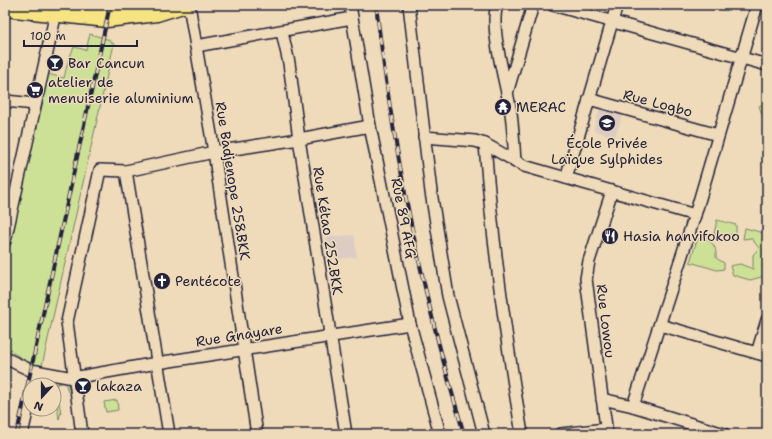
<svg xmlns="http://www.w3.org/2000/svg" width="772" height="439" font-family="'Shantell Sans',sans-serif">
	<rect width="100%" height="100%" fill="#efdab9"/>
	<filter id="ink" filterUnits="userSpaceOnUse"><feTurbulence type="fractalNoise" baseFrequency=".025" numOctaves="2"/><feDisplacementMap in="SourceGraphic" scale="8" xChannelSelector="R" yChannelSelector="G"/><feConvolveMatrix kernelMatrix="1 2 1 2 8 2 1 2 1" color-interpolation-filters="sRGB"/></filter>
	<g filter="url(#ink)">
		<!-- built -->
		<g fill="#dcccc3">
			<polygon points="600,109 622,116 615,137 593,130"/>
			<polygon points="354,235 357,257 326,260 326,237"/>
		</g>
		<!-- green -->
		<g fill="#cde196" stroke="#788268">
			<polygon points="90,34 107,39 114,44 42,366 28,362 5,348 5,251 17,207 47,74 64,78 68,61 74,47 86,50"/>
			<polygon points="764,104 767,110 767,128 759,106"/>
			<polygon points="717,220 736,225 736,234 726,235 714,234"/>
			<polygon points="745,228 767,234 767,252 762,266 766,269 765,276 750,280 733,275 730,266 740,264 753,269 753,255 759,248 751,238 743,239"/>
			<path d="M 700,237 C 711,240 717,245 716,258 L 724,263 L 724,269 L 717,270 L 690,262 L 696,243 Z"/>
			<polygon points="67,379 70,392 68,392 65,382 57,384 56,386 61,413 59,419 54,384 56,381"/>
			<polygon points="117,400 118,410 106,412 104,402"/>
		</g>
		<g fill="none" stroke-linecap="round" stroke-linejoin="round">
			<!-- minor casing -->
			<g stroke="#22223b" stroke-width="14">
				<g id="minor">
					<polyline points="189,5 214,152 257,434"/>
					<polyline points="350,5 370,126 410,324 440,434"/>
					<polyline points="409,5 431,192 448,296 484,434"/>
					<path d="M 497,5 C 489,29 507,86 511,113 C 513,129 514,146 515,162"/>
					<polyline points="553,5 767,65"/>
					<polyline points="282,32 289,63 299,139 346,434"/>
					<polyline points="196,46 352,18"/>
					<polyline points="507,93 533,5"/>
					<polyline points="589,99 718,135"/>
					<polyline points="5,101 35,104"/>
					<polyline points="424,137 475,141 485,144 524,166 695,215"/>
					<path d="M 485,144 C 492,239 505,333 521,428 L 523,434"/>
					<polyline points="126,171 169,434"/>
					<polyline points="566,178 617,5"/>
					<polyline points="5,241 57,8"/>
					<polyline points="660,325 767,356"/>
					<polyline points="757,353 767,320"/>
					<polyline points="5,358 30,370 73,378 157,363 410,324"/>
					<polyline points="33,385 37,371"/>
					<polyline points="602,399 633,406 724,434"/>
					<polyline points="633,406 695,215 757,5"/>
					<polyline points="22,434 30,399"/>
					<polyline points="82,434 67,322 100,170 126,171 214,152 299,139 370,126"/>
					<polyline points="561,434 606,429"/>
					<polyline points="607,434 586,279 589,261 612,191"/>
				</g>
			</g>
			<!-- major casing -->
			<g stroke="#22223b" stroke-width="17">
				<g id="major">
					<polyline points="61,5 109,8 138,5"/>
					<polyline points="5,9 107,20 157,14 186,5"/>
				</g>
			</g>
			<!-- minor -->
			<use href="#minor" stroke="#efdab9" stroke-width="11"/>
			<!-- major -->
			<use href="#major" stroke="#f6e381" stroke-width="14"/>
			<!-- rail casing -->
			<g stroke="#22223b" stroke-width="4">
				<g id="rail">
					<path d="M 376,5 C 393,149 422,295 464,434"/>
					<polyline points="17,434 110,5"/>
				</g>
			</g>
			<!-- rail -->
			<use href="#rail" stroke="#efdab9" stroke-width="2.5" stroke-dasharray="8" stroke-linecap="butt"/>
		</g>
	</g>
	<!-- icons -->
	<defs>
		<g id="bar-disc" transform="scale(0.9)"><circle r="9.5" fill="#22223b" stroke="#efdab9"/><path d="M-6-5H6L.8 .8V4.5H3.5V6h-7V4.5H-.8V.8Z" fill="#fff"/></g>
		<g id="supermarket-disc" transform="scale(0.9)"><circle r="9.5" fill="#22223b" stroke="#efdab9"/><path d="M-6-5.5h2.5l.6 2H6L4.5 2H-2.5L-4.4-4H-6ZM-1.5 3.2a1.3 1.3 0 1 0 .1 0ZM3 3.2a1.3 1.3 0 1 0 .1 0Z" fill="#fff"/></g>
		<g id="temple-disc" transform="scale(0.9)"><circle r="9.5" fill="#22223b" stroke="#efdab9"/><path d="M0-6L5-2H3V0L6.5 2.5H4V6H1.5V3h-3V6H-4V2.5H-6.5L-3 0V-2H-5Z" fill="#fff"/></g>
		<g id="school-disc" transform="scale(0.9)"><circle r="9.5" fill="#22223b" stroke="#efdab9"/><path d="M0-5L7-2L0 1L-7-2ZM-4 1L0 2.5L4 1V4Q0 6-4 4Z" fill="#fff"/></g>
		<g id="restaurant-disc" transform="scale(0.9)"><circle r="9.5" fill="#22223b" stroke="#efdab9"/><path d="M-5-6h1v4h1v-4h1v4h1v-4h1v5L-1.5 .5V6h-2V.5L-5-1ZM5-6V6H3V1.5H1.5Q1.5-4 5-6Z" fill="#fff"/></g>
		<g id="church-disc" transform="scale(0.9)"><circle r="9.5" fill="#22223b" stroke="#efdab9"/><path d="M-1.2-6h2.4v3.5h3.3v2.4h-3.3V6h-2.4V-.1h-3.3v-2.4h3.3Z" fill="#fff"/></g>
	</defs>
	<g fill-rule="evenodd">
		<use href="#bar-disc" x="55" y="63"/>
		<use href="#supermarket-disc" x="35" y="90"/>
		<use href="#temple-disc" x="503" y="107"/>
		<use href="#school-disc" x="607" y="123"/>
		<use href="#restaurant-disc" x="610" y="236"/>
		<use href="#church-disc" x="162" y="281"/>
		<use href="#bar-disc" x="83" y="386"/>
	</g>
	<g text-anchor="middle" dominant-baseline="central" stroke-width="3" stroke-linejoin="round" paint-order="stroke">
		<!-- poi labels -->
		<g font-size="14" fill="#22223b" stroke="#efdab9" text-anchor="start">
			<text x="68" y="63">Bar Cancun</text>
			<text x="48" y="82">atelier de<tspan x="48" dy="16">menuiserie aluminium</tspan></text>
			<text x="516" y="107">MERAC</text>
			<text x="607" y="143" text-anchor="middle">École Privée<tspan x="607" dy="16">Laïque Sylphides</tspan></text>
			<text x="623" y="236">Hasia hanvifokoo</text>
			<text x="175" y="281">Pentécote</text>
			<text x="96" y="386">lakaza</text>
		</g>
		<!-- street labels -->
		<g font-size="14" fill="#22223b" stroke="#efdab9">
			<text transform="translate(658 103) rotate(15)">Rue Logbo</text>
			<text transform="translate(233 181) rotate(81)">Rue Badjenope 258.BKK</text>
			<text transform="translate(404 218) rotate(79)">Rue 89 AFG</text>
			<text transform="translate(328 231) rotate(81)">Rue Kétao 252.BKK</text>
			<text transform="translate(606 321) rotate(83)">Rue Lowou</text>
			<text transform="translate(239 335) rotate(-9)">Rue Gnayare</text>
		</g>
	</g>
	<!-- margin -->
	<rect width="772" height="439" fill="none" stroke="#efdab9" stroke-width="20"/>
	<rect x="10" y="10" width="752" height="419" fill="none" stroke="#22223b" stroke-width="1.5" filter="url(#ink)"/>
	<!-- north arrow -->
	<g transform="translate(42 397) rotate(201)"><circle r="19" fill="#efdab9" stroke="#9d9087"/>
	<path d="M0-3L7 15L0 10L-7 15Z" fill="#22223b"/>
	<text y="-6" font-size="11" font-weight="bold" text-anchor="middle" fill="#22223b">N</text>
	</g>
	<!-- scale -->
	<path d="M24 40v6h113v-6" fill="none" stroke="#22223b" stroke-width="2"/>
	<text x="30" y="40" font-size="12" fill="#22223b" stroke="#efdab9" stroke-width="3" paint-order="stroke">100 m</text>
</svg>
